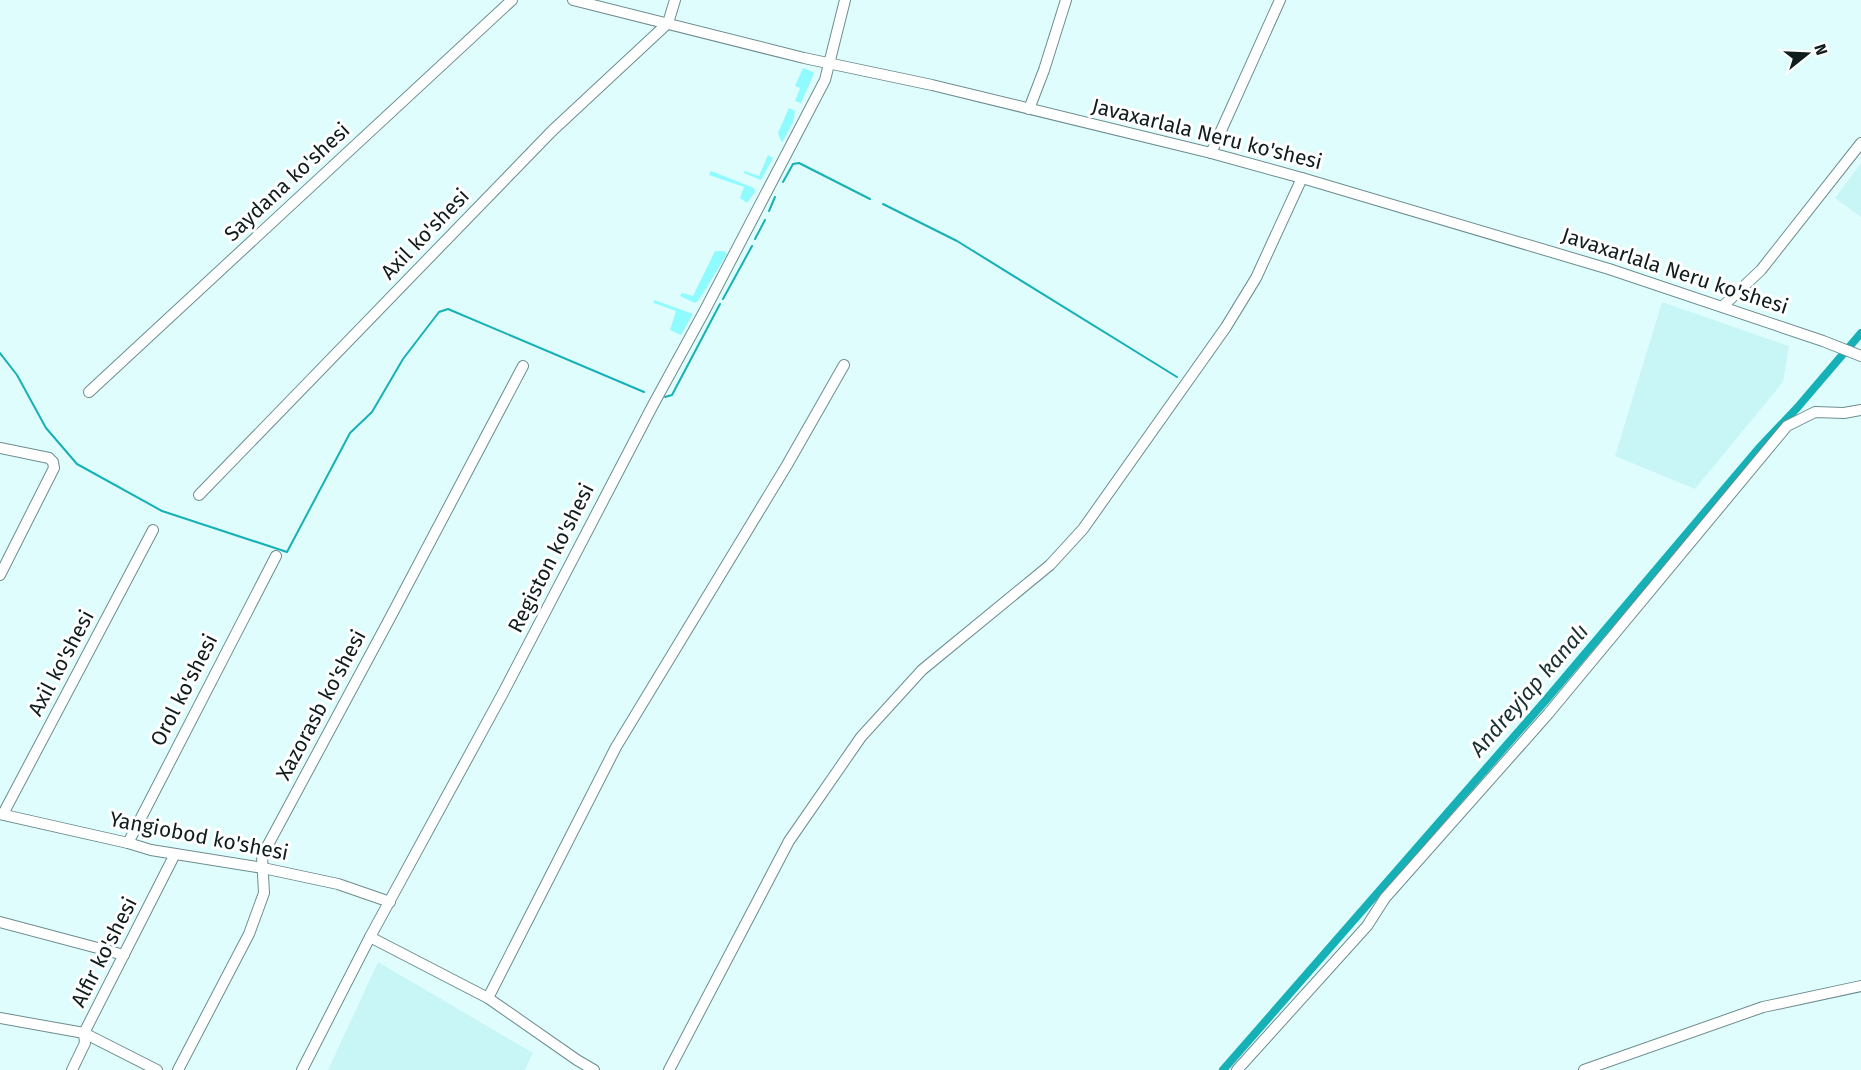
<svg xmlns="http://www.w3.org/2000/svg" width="1861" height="1070" font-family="'Fira Sans',sans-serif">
	<rect width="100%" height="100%" fill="#e0fdfe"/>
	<!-- built -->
	<g fill="#c8f6f7">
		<polygon points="1861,163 1861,217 1835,198"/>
		<polygon points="1662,302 1789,346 1783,382 1695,489 1615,456"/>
		<polygon points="378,962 533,1053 525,1070 328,1070"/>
	</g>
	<!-- green -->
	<g fill="#90fbfe">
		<polygon points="803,68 813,72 813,76 801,103 795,101 800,88 795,86"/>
		<polygon points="789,108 795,111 793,122 782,143 778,133"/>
		<polygon points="768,155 773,158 761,180 744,173 744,171 759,176"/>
		<polygon points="711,171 754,188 755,192 747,203 740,198 744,187 709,175"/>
		<polygon points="715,251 724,251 727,254 699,300 695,303 680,296 682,293 693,296"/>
		<polygon points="654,300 693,314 681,335 670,330 676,311 654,303"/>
	</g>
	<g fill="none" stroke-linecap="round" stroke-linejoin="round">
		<!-- stream -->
		<g stroke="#15b1b6" stroke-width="2">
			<polyline points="783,182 793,164 799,163 870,199"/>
			<polyline points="883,204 957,241 1177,377"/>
			<polyline points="769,211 775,197"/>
			<polyline points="755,239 765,220"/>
			<polyline points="723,299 752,246"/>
			<polyline points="0,353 17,375 46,428 77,464 162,511 287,552 350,433 372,412 403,359 439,312 448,309 644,392"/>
			<polyline points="665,397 672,395 720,304"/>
		</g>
		<!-- canal -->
		<polyline stroke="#15b1b6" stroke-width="8" points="1223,1070 1545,701 1759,448 1797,408 1861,333"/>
		<!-- minor casing -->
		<g stroke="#6c8d8e" stroke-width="12">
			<g id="minor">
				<polyline points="573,0 804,58 932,85 1211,153 1302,178 1609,269 1823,341 1861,356"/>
				<polyline points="1029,109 1044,70 1066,0"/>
				<polyline points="1211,153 1280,0"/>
				<polyline points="1723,306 1761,270 1861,143"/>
				<polyline points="89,392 512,0"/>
				<polyline points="0,448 49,458 53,462 54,468 0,575"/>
				<polyline points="199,495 552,131 668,23 675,0"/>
				<polyline points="0,814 128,843 151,850 263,868 338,884 390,902"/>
				<polyline points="3,814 153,530"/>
				<polyline points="128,843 276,556"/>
				<polyline points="0,922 124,955"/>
				<polyline points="370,937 488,998 577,1060 594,1070"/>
				<polyline points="488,998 616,747 787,465 844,365"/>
				<polyline points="0,1018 84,1033 157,1070"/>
				<polyline points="72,1070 85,1043 84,1033 175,854"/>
				<polyline points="178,1070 249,934 264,893 262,856 390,618 523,366"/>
				<polyline points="302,1070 370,937 503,693 653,405 705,310 825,80 845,0"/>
				<polyline points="669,1070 789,841 861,737 922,670 1050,565 1083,529 1226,327 1256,278 1302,178"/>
				<polyline points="1237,1070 1367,926 1385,898 1548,714 1787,426 1815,412 1844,413 1861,410"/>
				<polyline points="1584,1070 1763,1007 1861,986"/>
			</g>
		</g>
		<!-- minor -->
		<use href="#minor" stroke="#fff" stroke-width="10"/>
	</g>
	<g text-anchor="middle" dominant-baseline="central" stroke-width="6" stroke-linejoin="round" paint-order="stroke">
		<!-- street labels -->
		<g font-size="21" fill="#101d1d" stroke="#fff">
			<text transform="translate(1207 134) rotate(14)">Javaxarlala Neru ko'shesi</text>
			<text transform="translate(287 182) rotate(-43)">Saydana ko'shesi</text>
			<text transform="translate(425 234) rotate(-46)">Axil ko'shesi</text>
			<text transform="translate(1675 271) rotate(18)">Javaxarlala Neru ko'shesi</text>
			<text transform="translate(551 558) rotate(-63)">Registon ko'shesi</text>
			<text transform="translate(61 663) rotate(-62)">Axil ko'shesi</text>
			<text transform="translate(184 690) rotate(-63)">Orol ko'shesi</text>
			<text transform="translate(321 705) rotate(-62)">Xazorasb ko'shesi</text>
			<text transform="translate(199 836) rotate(11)">Yangiobod ko'shesi</text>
			<text transform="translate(104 952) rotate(-63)">Alfir ko'shesi</text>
		</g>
		<!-- water labels -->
		<g font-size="22" font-style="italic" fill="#1a3131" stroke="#fff">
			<text transform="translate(1529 690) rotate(-49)">Andreyjap kanalı</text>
		</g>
	</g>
	<!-- north arrow -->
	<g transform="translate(1807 54) rotate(72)" stroke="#ffffff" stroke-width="4.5" paint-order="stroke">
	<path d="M0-4.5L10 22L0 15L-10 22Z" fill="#101d1d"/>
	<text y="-9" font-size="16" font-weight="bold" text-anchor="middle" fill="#101d1d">N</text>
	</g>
</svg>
